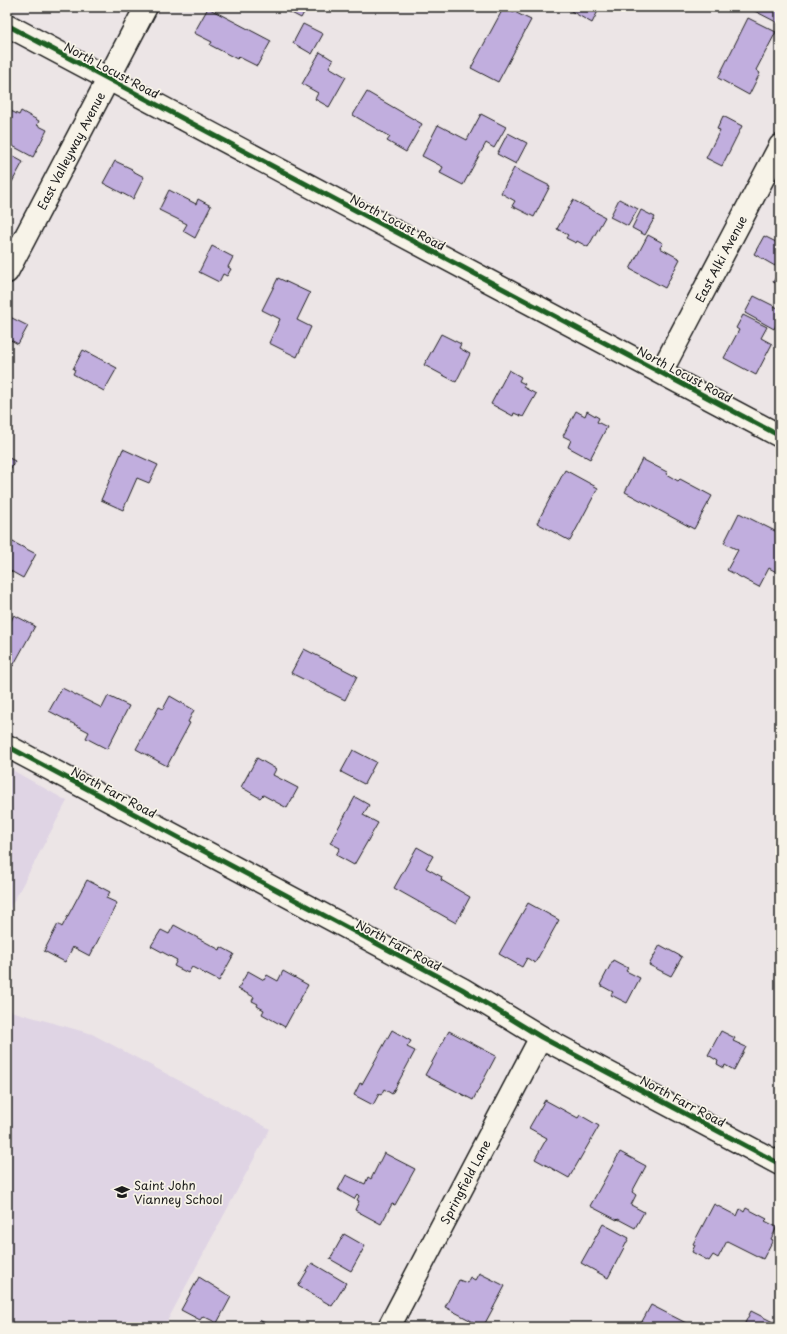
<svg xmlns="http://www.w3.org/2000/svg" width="787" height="1334" font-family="'Playpen Sans',sans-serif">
	<rect width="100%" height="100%" fill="#ece5e6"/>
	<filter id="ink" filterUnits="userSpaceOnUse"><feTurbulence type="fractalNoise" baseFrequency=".025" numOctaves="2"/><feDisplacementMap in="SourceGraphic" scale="8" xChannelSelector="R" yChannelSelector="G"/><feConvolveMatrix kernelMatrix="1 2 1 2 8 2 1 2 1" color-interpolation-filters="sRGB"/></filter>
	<g filter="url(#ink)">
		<!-- built -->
		<g fill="#dfd4e4">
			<polygon points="7,767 67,801 7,914"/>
			<polygon points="7,1010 92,1034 270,1129 164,1327 7,1327"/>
		</g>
		<!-- building -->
		<g fill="#c1aede" stroke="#1c1c1c">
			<polygon points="280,7 307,7 301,18"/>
			<polygon points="504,7 531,20 498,82 471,68"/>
			<polygon points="564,7 600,7 592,23"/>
			<polygon points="752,7 780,7 780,24 751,9"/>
			<polygon points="208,8 271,41 257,66 239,57 237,59 210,45 212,42 194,33"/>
			<polygon points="748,18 776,32 756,70 760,73 749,95 718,78"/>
			<polygon points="303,24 323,34 312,54 293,43"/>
			<polygon points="320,52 333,60 329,67 346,77 329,107 315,99 318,93 302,84"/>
			<polygon points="367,92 422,124 406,152 387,141 390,137 353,115"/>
			<polygon points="7,109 19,115 21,111 39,121 37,125 47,130 33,157 7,143"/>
			<polygon points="481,114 506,127 494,148 486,143 463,185 440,173 443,167 422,156 438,125 467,140"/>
			<polygon points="723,116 742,126 722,166 706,158 720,130 717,129"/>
			<polygon points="508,133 527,143 516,164 497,154"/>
			<polygon points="7,153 23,162 12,182 7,179"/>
			<polygon points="115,161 132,169 131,170 144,177 133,199 103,183"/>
			<polygon points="514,168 550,186 534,217 512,206 515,201 501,193"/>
			<polygon points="169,190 196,204 198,199 211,206 195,238 183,231 187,224 159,210"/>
			<polygon points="619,199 638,209 628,226 610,217"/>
			<polygon points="573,200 605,217 588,247 577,241 576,243 566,238 568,235 557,229"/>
			<polygon points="641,210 655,217 645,235 632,228"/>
			<polygon points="648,235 663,243 660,248 680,259 665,288 630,269"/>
			<polygon points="764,236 780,244 780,258 775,266 754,254"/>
			<polygon points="212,246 233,257 228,267 231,269 227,276 223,274 219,282 199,272"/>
			<polygon points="780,270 780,285 773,282"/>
			<polygon points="278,278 310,293 297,320 311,327 297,357 269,343 280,319 262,310"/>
			<polygon points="754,296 780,309 780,318 774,329 745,313"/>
			<polygon points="743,315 767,327 761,338 772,344 756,375 724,358 739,330 736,328"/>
			<polygon points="10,317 28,326 18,344 7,338 7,322"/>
			<polygon points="441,334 461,344 459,348 470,354 456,382 424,365"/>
			<polygon points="83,350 117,368 104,391 73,374 75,370 73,369"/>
			<polygon points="509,370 521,377 519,381 525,384 523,387 536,394 523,417 514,413 513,416 491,404"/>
			<polygon points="576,411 585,416 587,411 599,418 597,422 607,427 590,459 568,447 571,440 563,436"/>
			<polygon points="123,449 158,465 149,483 137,478 123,510 101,500"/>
			<polygon points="7,457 15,461 7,475"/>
			<polygon points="642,459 667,472 666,474 678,481 680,479 712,496 694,529 625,492"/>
			<polygon points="565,470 598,488 570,541 537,523"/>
			<polygon points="739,513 777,532 778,530 780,531 780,574 769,568 759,587 727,570 738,550 724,543"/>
			<polygon points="7,539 36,554 23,578 7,569"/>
			<polygon points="14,615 35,626 13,666 7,663 7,628"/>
			<polygon points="304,649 357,676 345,700 291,673"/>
			<polygon points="62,688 102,708 108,696 129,706 107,749 86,738 89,732 49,711"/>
			<polygon points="170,696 194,710 188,722 190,723 167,766 136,749 159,707 163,709"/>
			<polygon points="353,750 376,762 364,784 341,772"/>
			<polygon points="257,758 276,769 273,775 298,788 287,808 263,795 260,798 241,787"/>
			<polygon points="355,797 369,805 363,815 378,823 354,865 336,855 340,848 330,843"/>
			<polygon points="417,847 433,856 426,868 442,877 441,880 470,897 456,923 394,888"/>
			<polygon points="87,880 110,892 106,898 117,903 90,956 73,947 65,962 44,951 58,924 62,927"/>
			<polygon points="528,903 559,920 535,963 527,958 522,967 499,954"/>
			<polygon points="174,925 220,950 221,947 234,954 219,981 192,967 188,973 174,966 177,960 151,946 161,930 169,934"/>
			<polygon points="660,945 682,957 671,976 649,965"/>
			<polygon points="613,960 628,968 626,971 640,978 627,1003 611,995 613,992 600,985"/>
			<polygon points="248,971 264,980 267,975 278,981 283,971 308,985 285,1027 262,1014 264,1010 257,1006 258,1004 252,1001 254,997 238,989"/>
			<polygon points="392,1030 411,1041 407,1047 415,1051 392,1094 384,1089 381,1095 379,1094 373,1105 354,1095 360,1083 362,1084"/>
			<polygon points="449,1031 496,1056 473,1100 425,1075"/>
			<polygon points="721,1031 735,1038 733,1041 746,1047 734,1070 725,1065 724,1068 717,1064 718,1061 708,1055"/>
			<polygon points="545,1100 578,1118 580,1115 599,1126 569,1178 535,1159 547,1138 529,1128"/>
			<polygon points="620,1152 646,1166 632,1192 636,1195 631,1205 644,1212 635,1228 618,1219 617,1220 590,1206"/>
			<polygon points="384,1153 415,1169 395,1205 392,1204 381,1224 355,1210 359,1201 357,1200 359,1196 357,1194 354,1199 338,1190 346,1175 365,1184 368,1177 371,1179"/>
			<polygon points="714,1204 737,1216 740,1209 744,1212 746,1208 767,1219 765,1221 777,1227 771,1239 773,1240 763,1259 727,1241 718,1258 713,1255 709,1261 692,1252 695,1245 693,1244"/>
			<polygon points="603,1224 629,1238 608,1278 581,1263"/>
			<polygon points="344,1234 365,1246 351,1271 330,1259"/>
			<polygon points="312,1263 346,1283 332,1306 298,1286"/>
			<polygon points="479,1273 505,1286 483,1327 445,1307 459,1280 467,1283 470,1277 475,1280"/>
			<polygon points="199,1277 231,1297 217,1323 203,1316 200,1320 181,1310"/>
			<polygon points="651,1305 688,1324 687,1327 639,1327"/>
			<polygon points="751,1311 779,1325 778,1327 743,1327"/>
			<polygon points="259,1320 273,1327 256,1327"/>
		</g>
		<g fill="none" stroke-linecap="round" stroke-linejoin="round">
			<!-- minor casing -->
			<g stroke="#1c1c1c" stroke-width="25">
				<g id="minor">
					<path d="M 7,25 C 264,164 523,297 780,436"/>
					<path id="s1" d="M 7,272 L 146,7"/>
					<path id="s2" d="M 661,372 L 780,146"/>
					<polyline points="7,746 462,989 541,1037 780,1164"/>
					<path id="s3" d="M 389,1327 L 541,1037"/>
				</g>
			</g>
			<!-- minor -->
			<use href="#minor" stroke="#f7f3e8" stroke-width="22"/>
			<!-- cycleway casing -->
			<g stroke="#f7f3e8" stroke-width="8">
				<g id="cycleway">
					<path d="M 7,25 C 264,164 523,297 780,436"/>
					<polyline points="7,746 462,989 541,1037 780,1164"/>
				</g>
			</g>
			<!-- cycleway -->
			<use href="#cycleway" stroke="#1b5e20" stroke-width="5"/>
		</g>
	</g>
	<!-- icons -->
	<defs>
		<g id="school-bare" transform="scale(1.2)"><path d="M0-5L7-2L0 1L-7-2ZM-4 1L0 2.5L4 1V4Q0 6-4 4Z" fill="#1c1c1c" stroke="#f7f3e8" stroke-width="2.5" paint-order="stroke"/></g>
	</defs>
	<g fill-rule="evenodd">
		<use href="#school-bare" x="122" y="1192"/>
	</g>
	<g text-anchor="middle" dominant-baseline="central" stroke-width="3.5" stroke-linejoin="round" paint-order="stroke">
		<!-- street labels -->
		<g font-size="12" fill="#1c1c1c" stroke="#f7f3e8">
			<text transform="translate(112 70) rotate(28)">North Locust Road</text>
			<text stroke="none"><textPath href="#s1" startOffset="137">East Valleyway Avenue</textPath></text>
			<text transform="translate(398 222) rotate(28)">North Locust Road</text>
			<text stroke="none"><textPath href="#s2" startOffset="128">East Alki Avenue</textPath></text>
			<text transform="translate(685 374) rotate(28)">North Locust Road</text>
			<text transform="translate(114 792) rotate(28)">North Farr Road</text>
			<text transform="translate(399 945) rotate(28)">North Farr Road</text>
			<text transform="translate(683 1101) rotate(28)">North Farr Road</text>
			<text stroke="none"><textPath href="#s3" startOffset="164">Springfield Lane</textPath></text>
		</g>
		<!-- poi labels -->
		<g font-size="12" fill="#1c1c1c" stroke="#f7f3e8" text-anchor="start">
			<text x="134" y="1185">Saint John<tspan x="134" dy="14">Vianney School</tspan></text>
		</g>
	</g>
	<!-- margin -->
	<rect width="787" height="1334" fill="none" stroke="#f7f3e8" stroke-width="24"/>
	<rect x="12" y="12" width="763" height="1310" fill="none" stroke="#1c1c1c" stroke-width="1.5" filter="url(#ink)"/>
</svg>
